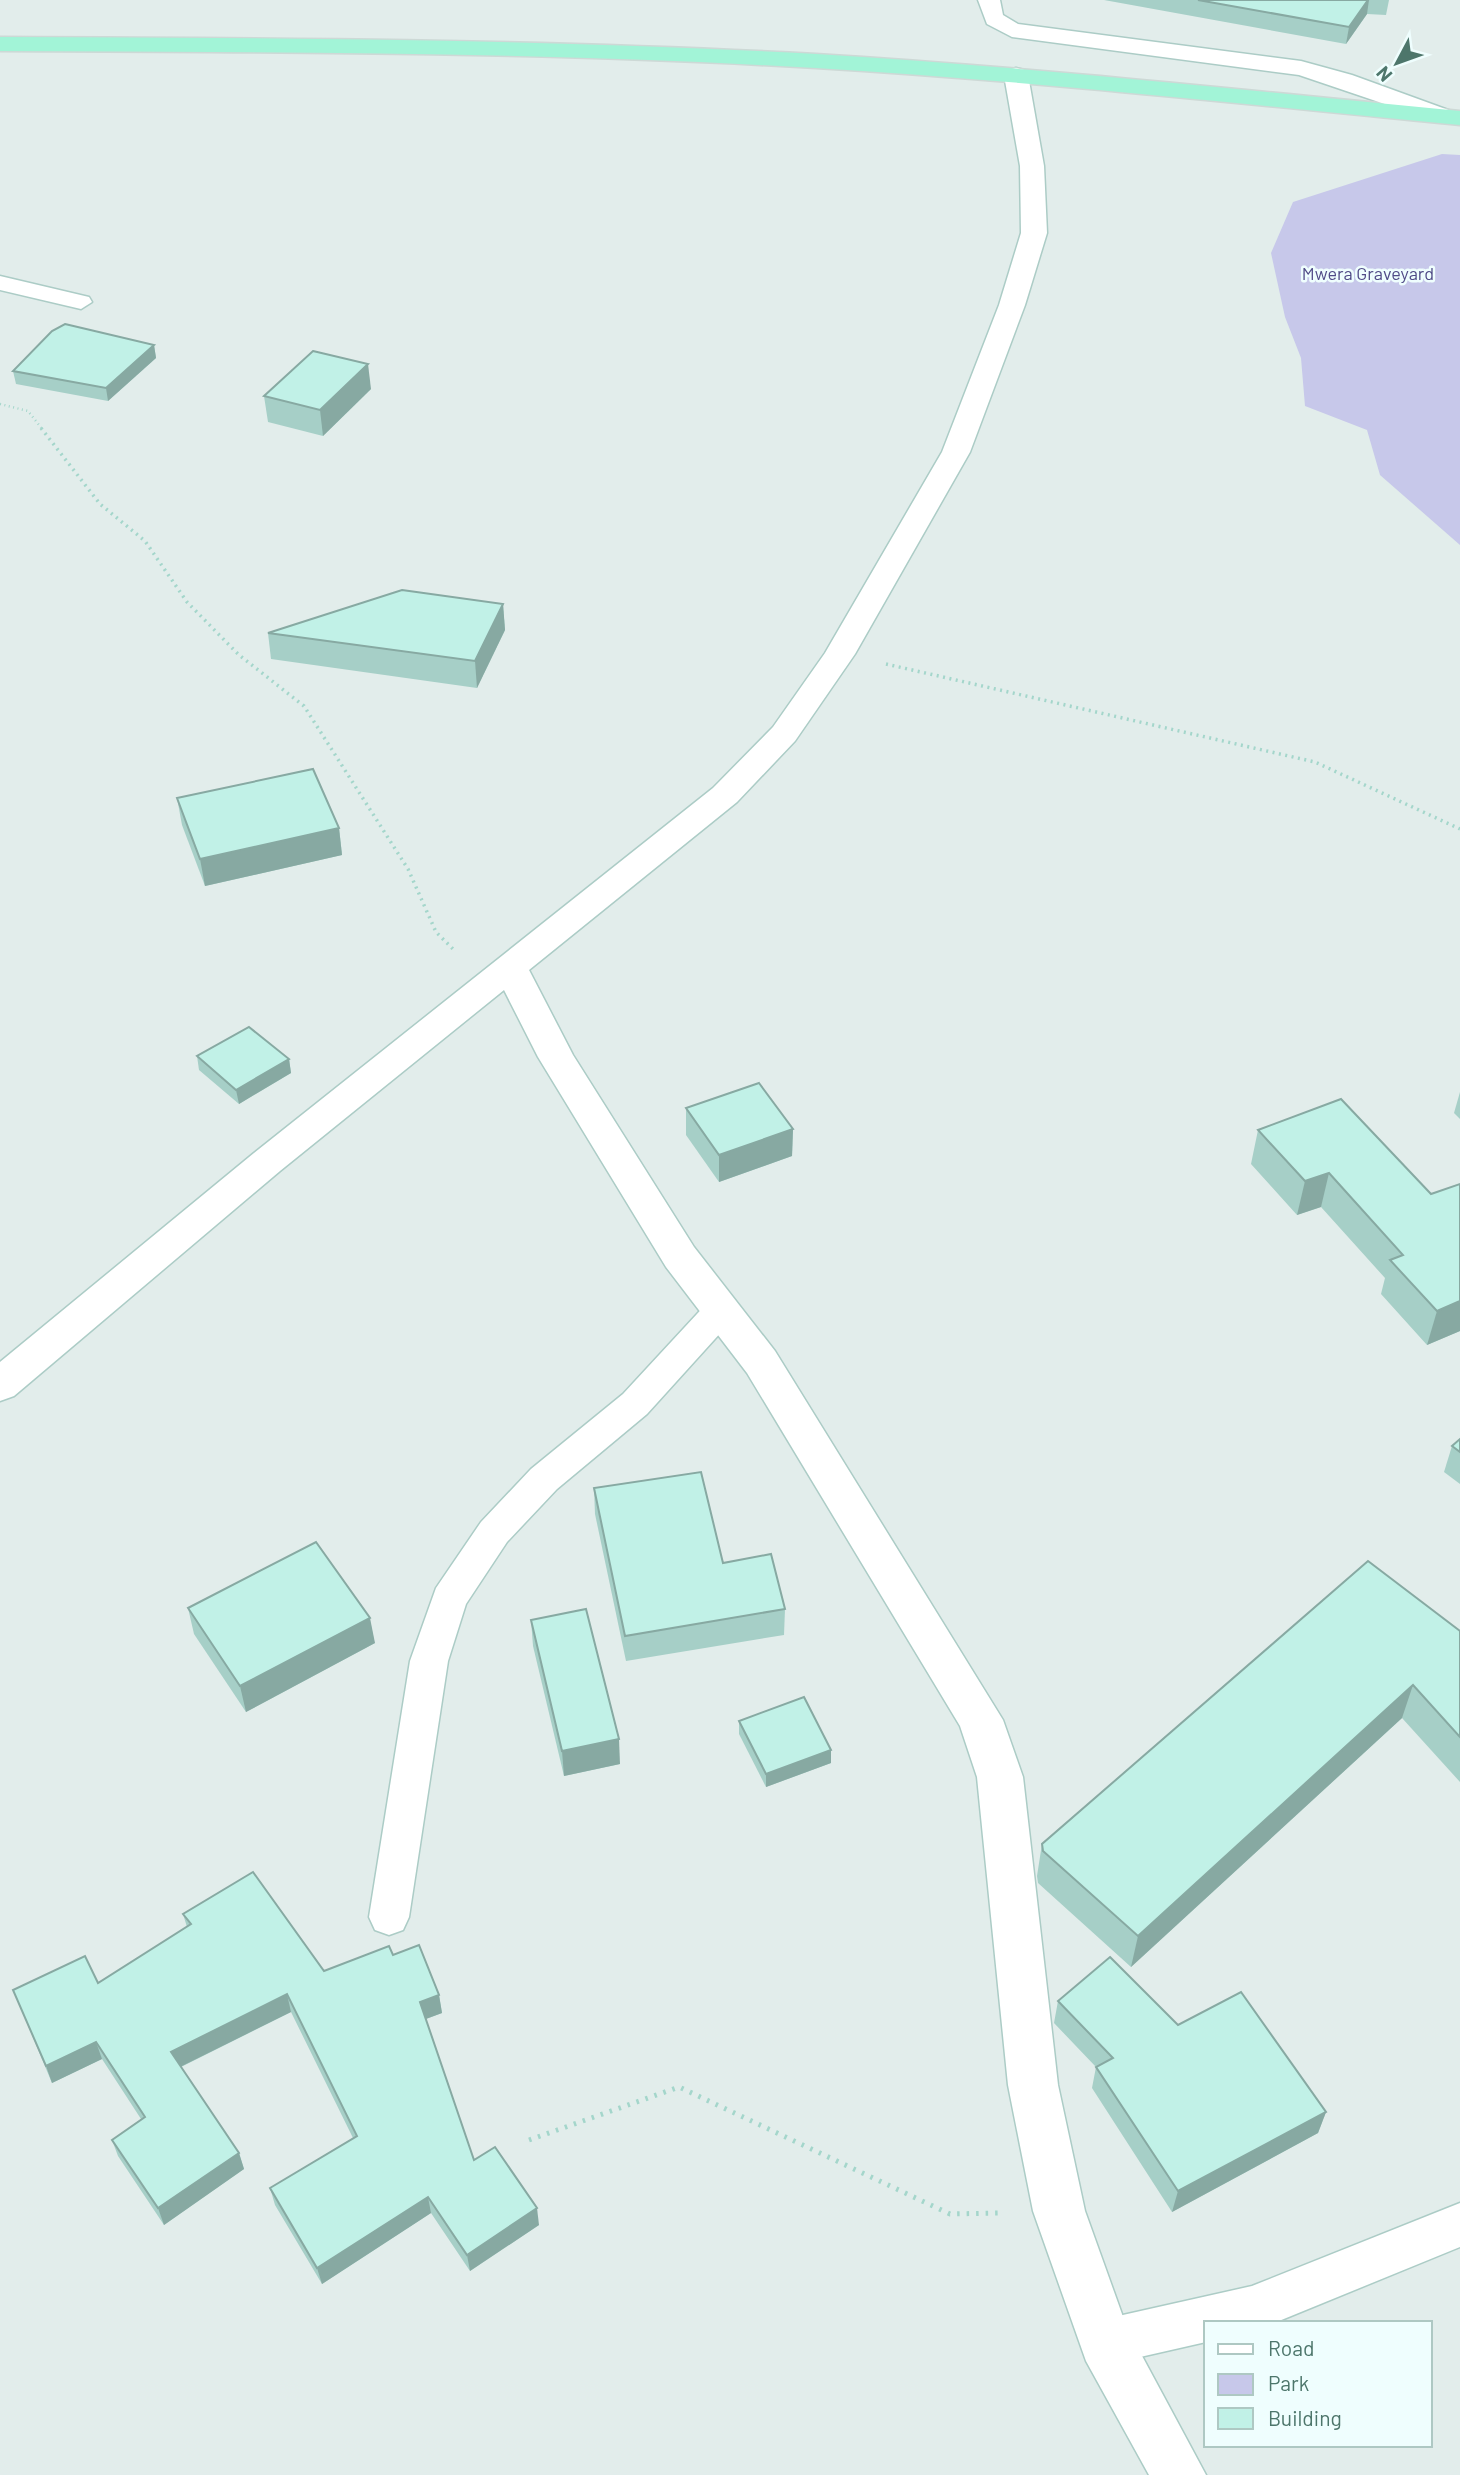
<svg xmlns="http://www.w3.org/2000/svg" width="1460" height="2475" font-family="Barlow,sans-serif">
	<rect width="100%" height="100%" fill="#e9fcfc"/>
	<!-- industrial -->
	<path fill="#e2edeb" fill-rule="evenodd" d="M 0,0 L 1460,0 L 1460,2475 L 0,2475 ZM 1206,2323 L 1430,2323 L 1430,2445 L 1206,2445 Z"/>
	<!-- green -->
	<polygon fill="#c7c8ea" points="1442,154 1460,155 1460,545 1380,475 1367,430 1305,406 1301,358 1285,317 1271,253 1293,202"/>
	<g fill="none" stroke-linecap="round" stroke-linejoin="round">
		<!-- lane casing -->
		<g stroke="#acccc6" stroke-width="3">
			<g id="lane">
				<polygon points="0,276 89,297 92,302 81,309 0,290"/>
				<polygon points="721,1297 733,1301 738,1310 733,1319 647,1414 557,1489 507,1542 466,1604 448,1661 409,1917 403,1930 389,1935 375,1930 369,1917 410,1661 436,1588 481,1522 531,1469 623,1394 709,1301"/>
				<polygon points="1460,2203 1460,2247 1274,2323 1206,2323 1206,2342 1105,2365 1089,2358 1082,2342 1089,2326 1105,2319 1252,2286"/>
			</g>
		</g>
		<!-- street casing -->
		<g stroke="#acccc6" stroke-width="3">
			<g id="street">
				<polygon points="978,0 1000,0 1003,15 1018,24 1301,61 1352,75 1451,111 1455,116 1451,121 1435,121 1299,75 1012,37 987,24"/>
				<polygon points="1016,68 1024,70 1028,75 1044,166 1047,233 1025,305 970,452 855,654 795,741 737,802 529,970 573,1055 694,1247 775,1351 1003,1720 1023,1777 1058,2085 1085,2211 1127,2328 1206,2475 1149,2475 1086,2361 1033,2211 1008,2085 977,1777 960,1726 747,1373 666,1267 538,1057 504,990 280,1171 14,1396 0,1401 0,1362 254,1153 713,788 773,727 825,653 942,452 999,305 1021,233 1020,166 1004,75 1008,70"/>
			</g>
		</g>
		<!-- highway casing -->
		<g stroke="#cdd9d6" stroke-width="3">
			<path id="highway" d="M 0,37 C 272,38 544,39 816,54 C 1031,67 1245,90 1460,111 L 1460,125 C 1245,104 1031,81 816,68 C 544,52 272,52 0,51 Z"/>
		</g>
		<!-- path-far2 -->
		<polyline stroke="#a4d6cb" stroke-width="2.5" stroke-dasharray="1 3.5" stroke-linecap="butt" points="0,404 28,411 43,430"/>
		<!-- path-far1 -->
		<g stroke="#a4d6cb" stroke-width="3.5" stroke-dasharray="2 4.5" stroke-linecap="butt">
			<polyline points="41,428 100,504 145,541 187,602 239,655 304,706 408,869 436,932 454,950"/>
			<polyline points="886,664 1315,762 1460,829"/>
		</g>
		<!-- path -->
		<polyline stroke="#a4d6cb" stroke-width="5" stroke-dasharray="2.5 7" stroke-linecap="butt" points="529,2140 679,2087 950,2214 999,2213"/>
		<!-- lane -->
		<use href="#lane" fill="#fff" fill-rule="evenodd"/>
		<!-- street -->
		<use href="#street" fill="#fff" fill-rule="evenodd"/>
		<!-- highway -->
		<use href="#highway" fill="#a2f4d7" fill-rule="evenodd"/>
	</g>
	<!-- wall -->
	<g fill="#a6cfc7">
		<polygon points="1104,0 1389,0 1386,15 1367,14 1346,44"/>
		<polygon points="154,345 156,358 108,401 16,384 13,371"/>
		<polygon points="371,389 323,436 268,422 264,396"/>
		<polygon points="503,604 505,630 477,688 271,659 268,633"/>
		<polygon points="177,798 339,828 342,855 205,886 182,825"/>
		<polygon points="197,1056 289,1059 291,1073 239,1104 199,1070"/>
		<polygon points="1460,1092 1460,1119 1454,1113"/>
		<polygon points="686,1108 793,1129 792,1156 719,1182 686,1135"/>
		<polygon points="1258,1130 1431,1194 1460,1184 1460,1331 1427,1345 1381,1294 1385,1278 1321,1207 1297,1215 1251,1164"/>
		<polygon points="1460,1439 1460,1484 1444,1472 1452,1446"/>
		<polygon points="594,1488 723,1563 785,1609 784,1635 626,1661 595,1514"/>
		<polygon points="188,1608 375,1643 246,1712 194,1634"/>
		<polygon points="531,1620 620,1764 564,1776 533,1646"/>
		<polygon points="1460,1631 1460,1782 1402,1718 1131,1967 1038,1883 1037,1876 1042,1844"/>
		<polygon points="739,1721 831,1763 766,1787 739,1734"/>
		<polygon points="183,1914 324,1971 393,1955 439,1995 442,2013 426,2019 474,2160 539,2225 470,2271 431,2213 322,2284 275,2205 270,2188 353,2138 291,2012 181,2067 239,2153 244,2169 164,2225 118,2156 112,2140 141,2119 102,2059 52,2083 13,1990 98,1983 187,1927"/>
		<polygon points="1058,2001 1178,2025 1326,2112 1318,2133 1172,2212 1092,2088 1096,2067 1054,2023"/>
	</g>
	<!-- shaded-wall -->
	<g fill="#87a9a2">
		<polygon points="1368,0 1369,0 1367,14 1346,44 1349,27"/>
		<polygon points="154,345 156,358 108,401 106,388"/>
		<polygon points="368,364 371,389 323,436 320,410"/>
		<polygon points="503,604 505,630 477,688 475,661"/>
		<polygon points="339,828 342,855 205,886 200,859"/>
		<polygon points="289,1059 291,1073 239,1104 236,1090"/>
		<polygon points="793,1129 792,1156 719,1182 719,1155"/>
		<polygon points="1329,1173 1321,1207 1297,1215 1305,1181"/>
		<polygon points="1460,1301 1460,1331 1427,1345 1437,1311"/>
		<polygon points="370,1618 375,1643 246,1712 240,1686"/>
		<polygon points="1413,1685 1402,1718 1131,1967 1138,1936"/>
		<polygon points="619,1739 620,1764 564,1776 562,1751"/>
		<polygon points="831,1750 831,1763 766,1787 766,1774"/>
		<polygon points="287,1994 291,2012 176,2069 171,2052"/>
		<polygon points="439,1995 442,2013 423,2020 420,2002"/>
		<polygon points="96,2042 102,2059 52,2083 46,2066"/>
		<polygon points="1326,2112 1318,2133 1172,2212 1178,2191"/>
		<polygon points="239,2153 244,2169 164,2225 158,2208"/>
		<polygon points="428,2197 431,2213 322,2284 317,2268"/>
		<polygon points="537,2208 539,2225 470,2271 467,2255"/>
	</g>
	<!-- building -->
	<g fill="#c1f1e7" stroke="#87a9a2" stroke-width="2">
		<polygon points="1198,0 1368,0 1349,27"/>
		<polygon points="65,324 154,345 106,388 13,371 52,331"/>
		<polygon points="313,351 368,364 320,410 264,396"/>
		<polygon points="402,590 503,604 475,661 268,633"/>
		<polygon points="313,769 339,828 200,859 177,798"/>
		<polygon points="249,1027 289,1059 236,1090 197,1056"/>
		<polygon points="759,1083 793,1129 719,1155 686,1108"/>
		<polygon points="1341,1099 1431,1194 1460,1184 1460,1301 1437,1311 1390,1260 1403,1255 1329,1173 1305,1181 1258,1130"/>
		<polygon points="1460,1439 1460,1452 1452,1446"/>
		<polygon points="701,1472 723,1563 771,1554 785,1609 625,1636 594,1488"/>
		<polygon points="316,1542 370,1618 240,1686 188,1608"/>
		<polygon points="1368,1561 1460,1631 1460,1737 1413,1685 1138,1936 1043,1851 1042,1844"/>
		<polygon points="586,1609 619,1739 562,1751 531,1620"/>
		<polygon points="804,1697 831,1750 766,1774 739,1721"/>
		<polygon points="253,1872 324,1971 389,1946 393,1955 419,1945 439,1995 420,2002 474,2160 495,2147 537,2208 467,2255 428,2197 317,2268 270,2188 357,2136 287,1994 171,2052 239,2153 158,2208 112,2140 145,2117 96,2042 46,2066 13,1990 85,1956 98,1983 191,1924 183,1914"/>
		<polygon points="1110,1957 1178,2025 1241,1992 1326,2112 1178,2191 1096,2067 1113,2058 1058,2001"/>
	</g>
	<g text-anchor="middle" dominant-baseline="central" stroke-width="5" stroke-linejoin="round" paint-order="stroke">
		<!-- far-park labels -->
		<g font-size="18" fill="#504b87" stroke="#effefe">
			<text x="1368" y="273">Mwera Graveyard</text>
		</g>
	</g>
	<!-- legend -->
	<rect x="1204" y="2321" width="228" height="126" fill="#effefe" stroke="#aec8c3" stroke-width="2"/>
	<rect x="1218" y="2344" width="35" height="10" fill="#ffffff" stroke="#aec8c3" stroke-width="2"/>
	<text x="1268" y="2356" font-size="21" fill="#4d766b">Road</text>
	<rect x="1218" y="2374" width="35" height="21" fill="#c7c8ea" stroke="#aec8c3" stroke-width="2"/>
	<text x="1268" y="2391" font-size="21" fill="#4d766b">Park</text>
	<rect x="1218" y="2408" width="35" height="21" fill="#c1f1e7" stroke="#aec8c3" stroke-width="2"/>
	<text x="1268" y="2426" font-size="21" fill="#4d766b">Building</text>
	<!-- north arrow -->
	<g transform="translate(1397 63) rotate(229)" stroke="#effefe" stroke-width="5" paint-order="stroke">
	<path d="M0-5L12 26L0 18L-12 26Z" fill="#4d766b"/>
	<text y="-10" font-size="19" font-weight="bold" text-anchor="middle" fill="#4d766b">N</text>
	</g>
</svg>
